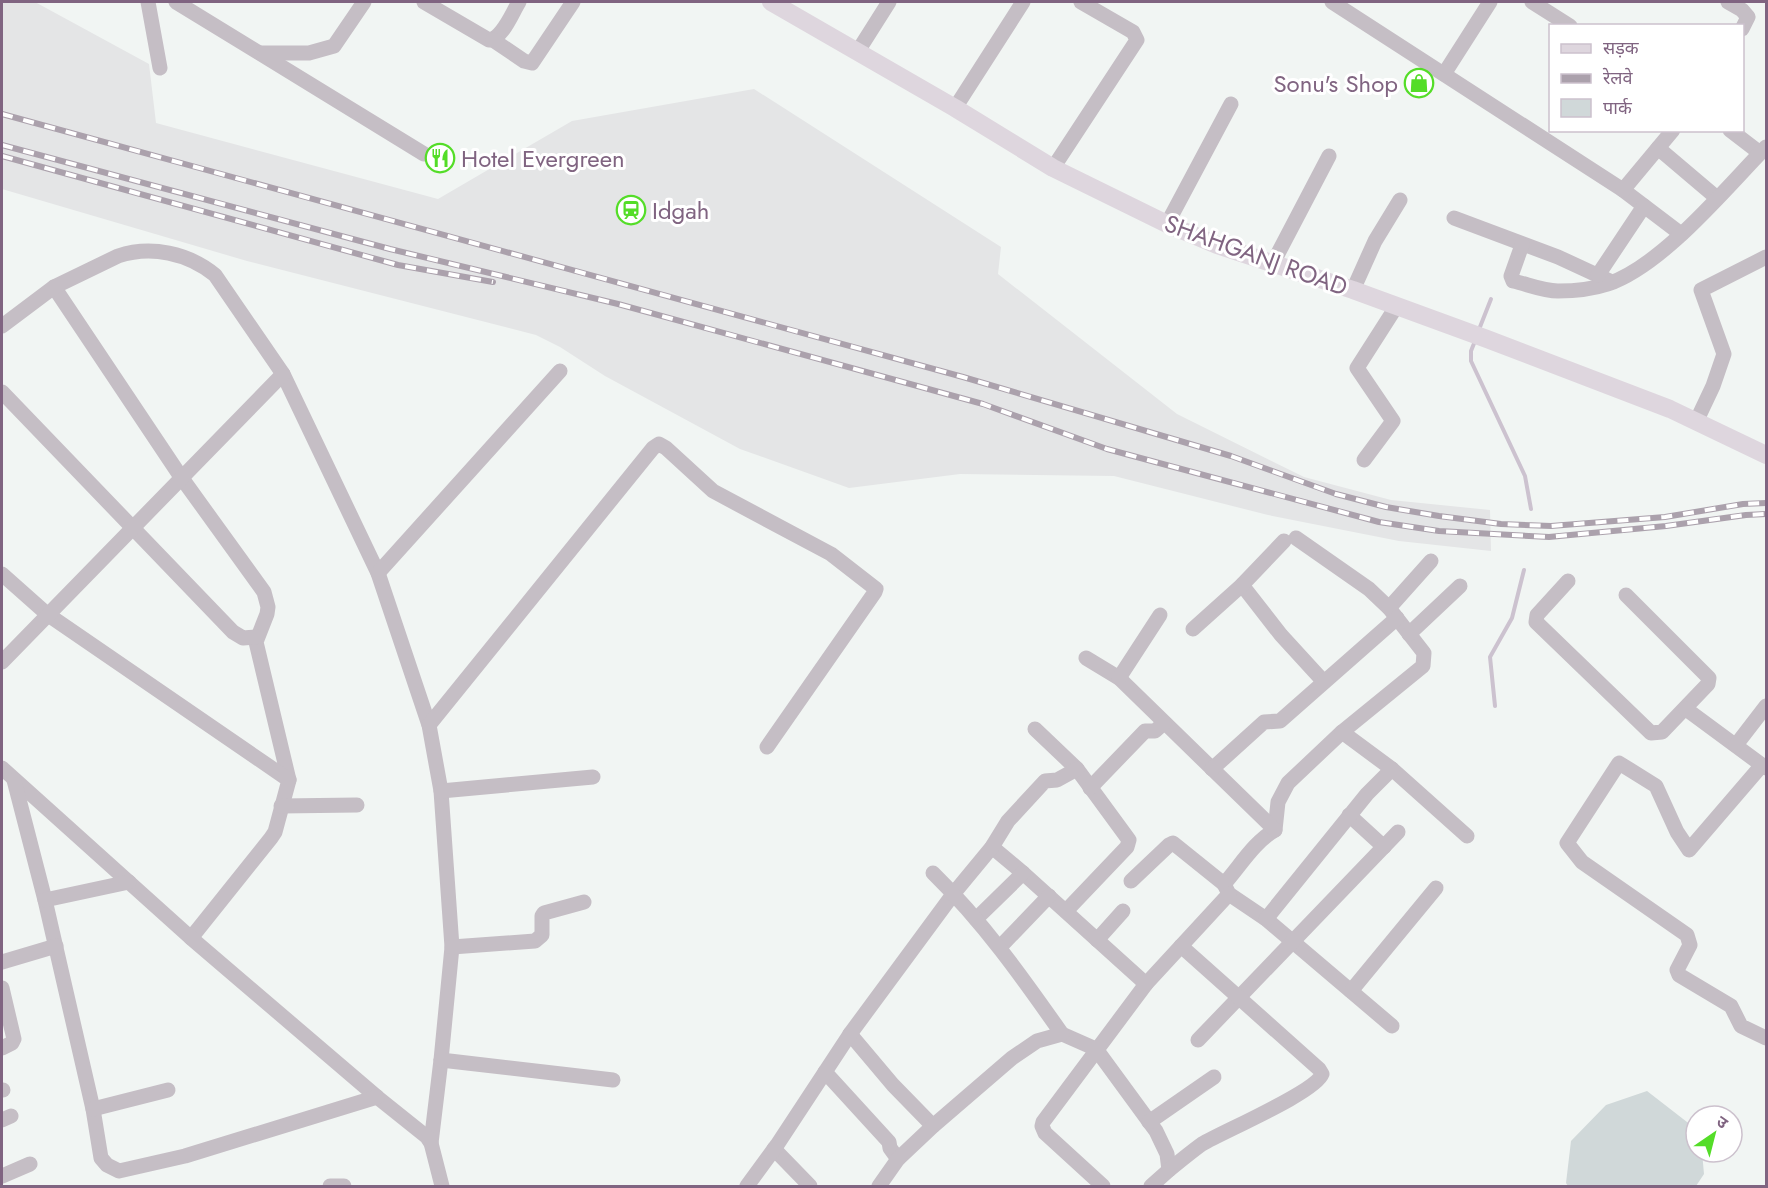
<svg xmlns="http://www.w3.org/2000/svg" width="1768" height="1188" font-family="Jost,'Noto Sans Devanagari',sans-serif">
	<rect width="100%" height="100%" fill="#f1f5f3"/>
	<!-- built -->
	<polygon fill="#e4e5e6" points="2,2 35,2 149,64 156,123 438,199 572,121 754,89 1001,247 998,274 1177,414 1304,477 1391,500 1490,510 1491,551 1399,541 1268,515 1114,476 960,474 849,488 740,449 605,376 560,347 536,335 247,261 2,189"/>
	<!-- green -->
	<polygon fill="#d0d8d9" points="1647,1091 1696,1129 1696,1152 1702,1152 1704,1174 1696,1186 1568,1186 1566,1183 1571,1141 1606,1105"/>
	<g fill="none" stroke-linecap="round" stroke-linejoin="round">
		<!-- stream -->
		<g stroke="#ccc2cf" stroke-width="4">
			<polyline points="1478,332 1491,299"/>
			<polyline points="1475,341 1471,351 1471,361 1525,476 1531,509"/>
			<polyline points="1495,706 1490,657 1512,618 1524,570"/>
		</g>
		<!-- minor -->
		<g stroke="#c5bec5" stroke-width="15">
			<polyline points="148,2 160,68"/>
			<polyline points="176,2 424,154"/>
			<path d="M 424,2 L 489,40 C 503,38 512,13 519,2"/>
			<polyline points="1332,2 1623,190 1681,234"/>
			<polyline points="1532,2 1570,26"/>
			<polyline points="1728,2 1742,10 1748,17 1742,29"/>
			<polyline points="493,40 524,61 532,63 573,2"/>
			<polyline points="858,51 889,2"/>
			<polyline points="260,53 309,53 334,46 364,2"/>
			<polyline points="1444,74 1490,2"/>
			<polyline points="955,108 1023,2"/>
			<polyline points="1730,130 1760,153"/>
			<polyline points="1658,148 1717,198"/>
			<polyline points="1053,168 1137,40 1133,32 1081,2"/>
			<polyline points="1623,190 1673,130"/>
			<polyline points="1454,218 1558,257 1612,282"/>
			<polyline points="1167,224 1231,104"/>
			<path d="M 1522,245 L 1511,276 L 1513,281 C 1527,284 1543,291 1558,291 C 1573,291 1593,289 1608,284 C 1663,265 1725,189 1766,147"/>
			<polyline points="1273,263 1329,156"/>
			<polyline points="1598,275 1644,206"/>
			<polyline points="54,287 181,477 264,592 268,607 267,614 256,642 289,780"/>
			<polyline points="1353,290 1375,241 1400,200"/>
			<path d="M 2,326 L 54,287 L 118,256 C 151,245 188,253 215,275 L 283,374 L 378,573 L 429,725 L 441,791 L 452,947 L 441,1060 L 431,1143"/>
			<polyline points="2,392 233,632 243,638 256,637"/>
			<polyline points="1696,422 1713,386 1724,354 1701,290 1766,257"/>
			<polyline points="1364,460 1393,421 1357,368 1396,307"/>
			<path d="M 1296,538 L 1369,589 L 1389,608 L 1424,653 L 1423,666 L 1342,732 L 1288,783 L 1278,802 L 1275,830 C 1254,842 1240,866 1224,884 L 1229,894 L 1266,919 L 1392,1026"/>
			<polyline points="378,573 560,371"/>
			<polyline points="2,574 47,614 289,780 275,832 271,838 191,938"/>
			<polyline points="1568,581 1537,615 1536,622 1651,733 1662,732 1708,684 1709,678 1626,595"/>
			<polyline points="1242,585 1281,635 1324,682"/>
			<polyline points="1389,608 1431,561"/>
			<polyline points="1193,629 1242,585 1284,541"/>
			<polyline points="1409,634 1460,586"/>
			<polyline points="1086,658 1119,678 1275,830"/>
			<polyline points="2,662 283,374"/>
			<polyline points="1119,678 1160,615"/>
			<polyline points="1686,709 1766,768"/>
			<polyline points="429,725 653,448 659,444 666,448 713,491 831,554 876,589 875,592 767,747"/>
			<polyline points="1035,729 1077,769 1129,840 1127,847 1066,911"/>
			<polyline points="1342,732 1392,769 1467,836"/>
			<polyline points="1736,745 1766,706"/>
			<polyline points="1762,765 1689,850 1677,832 1656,786 1619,763 1567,843 1582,862 1687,935 1690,945 1677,970 1679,975 1731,1006 1741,1026 1766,1038"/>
			<polyline points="2,768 191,938 377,1097 427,1137 431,1143 442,1186"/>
			<polyline points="1212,769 1264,722 1280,721 1397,618"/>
			<polyline points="14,780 45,900 93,1109 101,1158 107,1165 119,1171 185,1156 377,1097"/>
			<polyline points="1090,788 1145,731 1155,731 1164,723"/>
			<polyline points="441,791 593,777"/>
			<polyline points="281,806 357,805"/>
			<polyline points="1349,815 1384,847"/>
			<polyline points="992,847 1023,873 1146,984"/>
			<polyline points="1131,881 1169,845 1173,843 1224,884"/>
			<polyline points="45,900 129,882"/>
			<polyline points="976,919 1023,873"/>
			<polyline points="1266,919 1367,794 1392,769"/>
			<polyline points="1097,940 1123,911"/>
			<polyline points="452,947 535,941 542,935 542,916 544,913 584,902"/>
			<polyline points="1000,947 1049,896"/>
			<polyline points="2,962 56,946"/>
			<polyline points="2,988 14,1039 12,1043 2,1048"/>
			<polyline points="1351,991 1436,888"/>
			<polyline points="850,1034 893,1085 933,1126"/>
			<polyline points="1062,1034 1096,1049 1156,1131 1167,1154 1169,1170 1151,1186"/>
			<polyline points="1198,1040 1398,832"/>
			<polyline points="441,1060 613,1080"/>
			<polyline points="825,1072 889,1142 890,1148 898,1159"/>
			<polyline points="2,1090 3,1090"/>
			<polyline points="93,1109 168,1090"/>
			<polyline points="2,1120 11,1116"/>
			<polyline points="1149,1122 1214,1077"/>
			<polyline points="774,1149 810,1186"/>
			<path d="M 1169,1170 C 1180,1161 1191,1152 1202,1144 C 1224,1131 1316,1092 1322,1074 L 1319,1069 L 1181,946"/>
			<polyline points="2,1176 30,1164"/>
			<polyline points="330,1186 344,1186"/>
			<polyline points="747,1186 777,1145 850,1034 954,893 992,847 1008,821 1045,781 1057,780 1077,769"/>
			<path d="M 879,1186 L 898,1159 L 933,1126 L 1012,1058 L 1037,1041 L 1062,1034 C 1022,977 983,922 933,873"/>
			<polyline points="1103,1186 1045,1133 1042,1126 1043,1122 1146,984 1229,894"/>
		</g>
		<!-- major -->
		<polyline stroke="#ded6de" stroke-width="18" points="771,2 955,108 1053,168 1167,224 1217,245 1353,290 1487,339 1670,409 1766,455"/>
		<!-- rail casing -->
		<g stroke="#aba1ac" stroke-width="6">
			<g id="rail">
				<polyline points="2,114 963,377 1231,456 1336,494 1386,507 1439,516 1501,524 1551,526 1665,517 1743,504 1766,503"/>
				<polyline points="2,145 390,249 618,304 983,404 1107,449 1379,522 1439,531 1549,537 1666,526 1746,515 1766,514"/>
				<polyline points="2,156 398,265 493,282"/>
			</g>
		</g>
		<!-- rail -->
		<use href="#rail" stroke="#fff" stroke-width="4" stroke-dasharray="11" stroke-linecap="butt"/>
	</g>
	<!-- icons -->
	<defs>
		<g id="shop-ring" transform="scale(1.5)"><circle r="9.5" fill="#fff" stroke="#54dd28" stroke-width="1.5"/><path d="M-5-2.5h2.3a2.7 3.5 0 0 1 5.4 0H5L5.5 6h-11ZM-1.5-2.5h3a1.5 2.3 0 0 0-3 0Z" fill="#54dd28"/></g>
		<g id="restaurant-ring" transform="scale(1.5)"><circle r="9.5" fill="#fff" stroke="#54dd28" stroke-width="1.5"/><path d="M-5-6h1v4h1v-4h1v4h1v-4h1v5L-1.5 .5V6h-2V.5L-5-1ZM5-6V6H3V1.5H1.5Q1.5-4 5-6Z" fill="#54dd28"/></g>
		<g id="station-ring" transform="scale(1.5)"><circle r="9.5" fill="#fff" stroke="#54dd28" stroke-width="1.5"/><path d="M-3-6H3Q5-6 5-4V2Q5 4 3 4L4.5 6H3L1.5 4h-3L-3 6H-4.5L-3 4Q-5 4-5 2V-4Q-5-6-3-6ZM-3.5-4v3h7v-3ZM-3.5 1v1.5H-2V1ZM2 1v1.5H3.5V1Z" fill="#54dd28"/></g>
	</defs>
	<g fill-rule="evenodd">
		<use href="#shop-ring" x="1419" y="83"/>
		<use href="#restaurant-ring" x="440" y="158"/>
		<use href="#station-ring" x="631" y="210"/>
	</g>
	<g text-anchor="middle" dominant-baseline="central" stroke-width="6" stroke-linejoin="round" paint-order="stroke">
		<!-- poi labels -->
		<g font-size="24" fill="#806481" stroke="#fff" text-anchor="start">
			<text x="1398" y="83" text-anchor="end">Sonu's Shop</text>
			<text x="461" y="158">Hotel Evergreen</text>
			<text x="652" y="210">Idgah</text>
		</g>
		<!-- street labels -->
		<g font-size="24" fill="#806481" stroke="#fff">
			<text transform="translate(1256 255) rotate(20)">SHAHGANJ ROAD</text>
		</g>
	</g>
	<!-- border -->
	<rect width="1768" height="1188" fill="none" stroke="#806481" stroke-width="6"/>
	<!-- legend -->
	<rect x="1549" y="24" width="195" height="108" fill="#ffffff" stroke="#ccc1cd" stroke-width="1.5"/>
	<rect x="1561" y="44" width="30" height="9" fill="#ded6de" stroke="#ccc1cd" stroke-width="1.5"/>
	<text x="1603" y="54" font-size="18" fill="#806481">सड़क</text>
	<rect x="1561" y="74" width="30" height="9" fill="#aba1ac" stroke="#ccc1cd" stroke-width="1.5"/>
	<text x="1603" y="84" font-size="18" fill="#806481">रेलवे</text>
	<rect x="1561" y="99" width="30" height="18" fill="#d0d8d9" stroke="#ccc1cd" stroke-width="1.5"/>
	<text x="1603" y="114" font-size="18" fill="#806481">पार्क</text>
	<!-- north arrow -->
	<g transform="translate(1714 1134) rotate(35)"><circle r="28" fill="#ffffff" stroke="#ccc1cd" stroke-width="1.5"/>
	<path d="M0-4.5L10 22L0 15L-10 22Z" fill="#54dd28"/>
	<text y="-9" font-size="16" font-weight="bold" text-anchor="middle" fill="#806481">उ</text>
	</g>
</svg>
